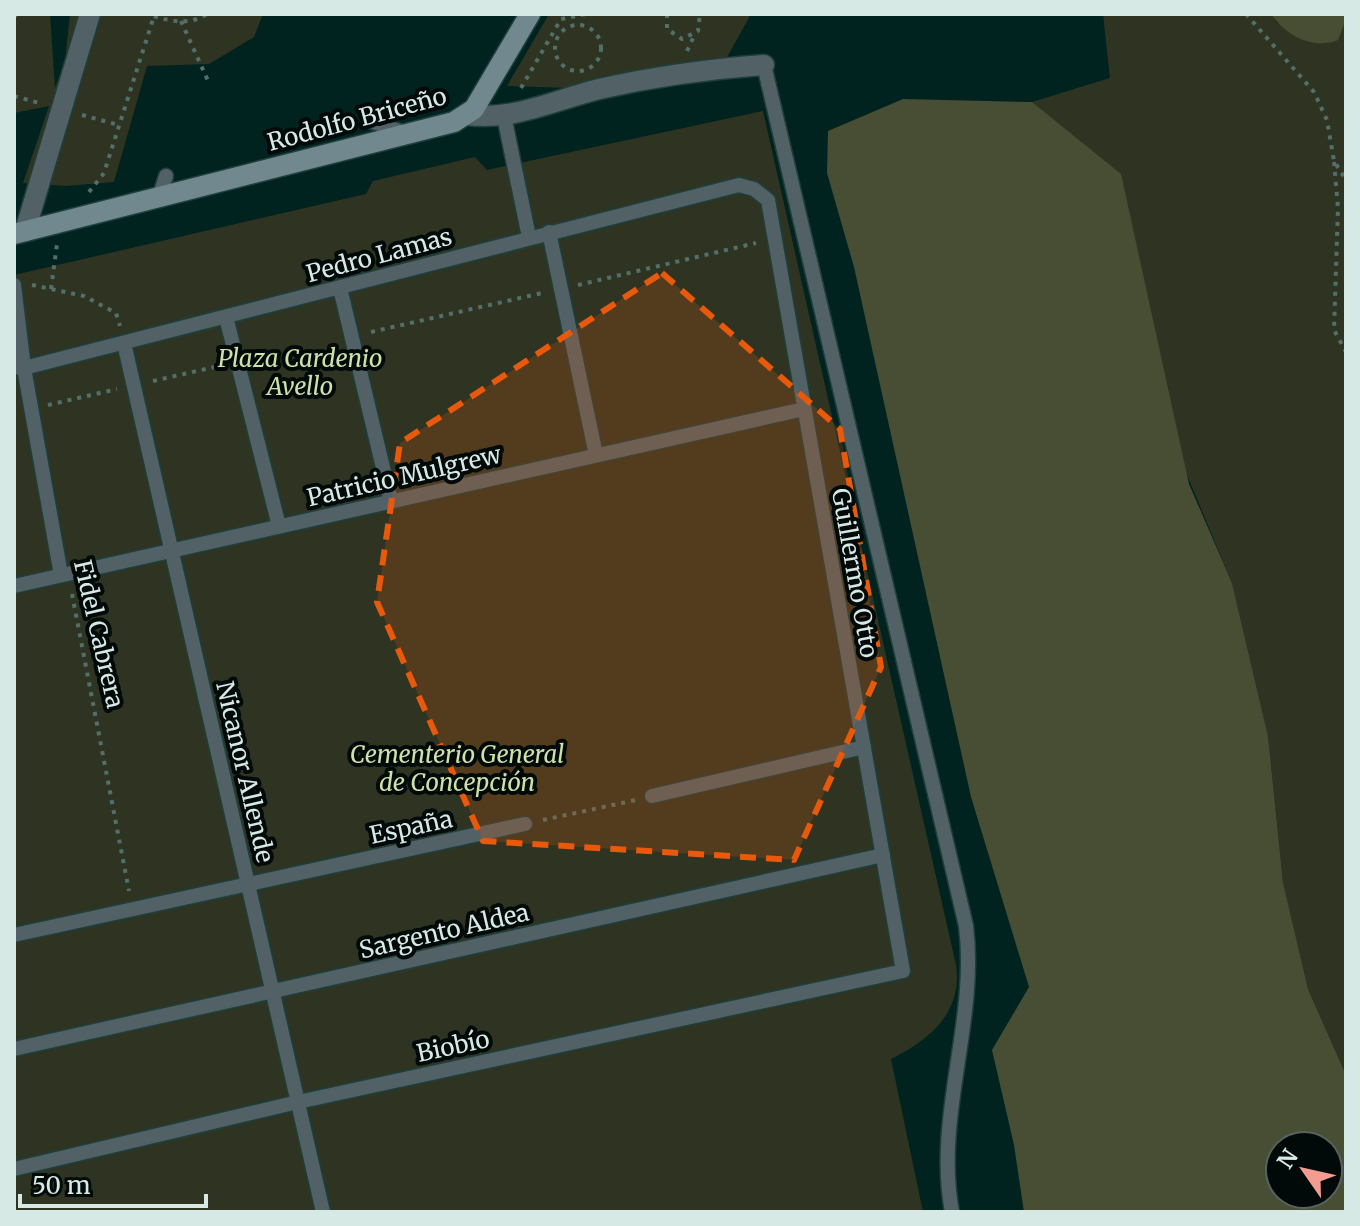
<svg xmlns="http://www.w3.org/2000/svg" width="1360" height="1226" font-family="Merriweather,serif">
	<rect width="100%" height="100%" fill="#00231f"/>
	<!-- green -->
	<g fill="#2f3422">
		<polygon points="14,14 50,14 55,88 65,61 70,14 263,14 254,37 209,64 147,66 114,182 66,186 23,183 49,106 14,113"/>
		<polygon points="549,14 751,14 721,68 600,89 507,86"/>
		<polygon points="1103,14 1271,14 1277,23 1346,19 1346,14 1346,1075 1308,989 1283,882 1268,736 1232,583 1032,102 1110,78"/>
		<path d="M 763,111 L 956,965 C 963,1012 930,1040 891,1059 L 923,1212 L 14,1212 L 14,275 L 366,194 L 373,181 L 475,157 L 487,170 Z"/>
	</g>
	<!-- forest -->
	<g fill="#474e33" fill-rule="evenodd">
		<path d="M 1271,14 L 1344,14 L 1346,19 L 1338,40 C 1313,50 1286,36 1271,14 Z"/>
		<path d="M 903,99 L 1032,102 L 1121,174 L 1189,484 L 1232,583 L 1268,736 L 1283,882 L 1308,989 L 1346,1075 L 1346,1212 L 1024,1212 L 1014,1145 L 992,1050 L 1029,987 L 971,797 L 854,267 L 827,173 L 828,131 ZM 1280,1146 L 1328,1146 L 1328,1194 L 1280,1194 Z"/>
	</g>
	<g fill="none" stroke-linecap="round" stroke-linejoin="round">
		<!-- lane casing -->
		<g stroke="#1e3f3b" stroke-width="17">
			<g id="lane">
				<path d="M 764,65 L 966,926 C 978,1021 934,1117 952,1212"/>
				<polyline points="504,116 529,237"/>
				<polyline points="370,121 405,133"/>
				<polyline points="159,198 166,176"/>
				<polyline points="549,232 596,455"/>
				<polyline points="14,285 24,368 61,575"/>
				<polyline points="340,288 391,501"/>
				<polyline points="226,317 279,526"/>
				<polyline points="124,343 323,1212"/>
				<polyline points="14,367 24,368 739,185 754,189 768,200 903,971 298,1102 14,1169"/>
				<polyline points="14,586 804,409"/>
				<polyline points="652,796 864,747"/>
				<polyline points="14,935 525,824"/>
				<polyline points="14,1049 883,855"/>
			</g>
		</g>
		<!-- street casing -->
		<g stroke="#1e3f3b" stroke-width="23">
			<g id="street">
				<path d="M 467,115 C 513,121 555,100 599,89 C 652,77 709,69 764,65"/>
				<polyline points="25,231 90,14"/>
			</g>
		</g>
		<!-- secondary casing -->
		<g stroke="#1e3f3b" stroke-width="23">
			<polyline id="secondary" points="14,234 454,122 474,109 530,14"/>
		</g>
		<!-- path -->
		<g stroke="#526f6b" stroke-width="4" stroke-dasharray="4 6" stroke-linecap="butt">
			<polyline points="667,14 667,29 682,39 698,31 700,14"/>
			<polyline points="1246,14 1314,92 1327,120 1334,161 1346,180"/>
			<path d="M 154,16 C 172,22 190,25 207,14"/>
			<polyline points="14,17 17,14"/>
			<polyline points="181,21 209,83"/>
			<circle cx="578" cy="48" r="23"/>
			<polyline points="687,51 694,36"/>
			<polyline points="521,88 561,19 586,14"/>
			<polyline points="14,96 43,104"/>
			<polyline points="82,115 119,125"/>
			<polyline points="1334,162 1338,208 1334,330 1346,352"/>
			<polyline points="89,192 104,173 154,16"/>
			<polyline points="32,285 84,296 116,313 120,326"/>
			<polyline points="578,285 756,243"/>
			<polyline points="51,289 57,244"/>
			<polyline points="371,332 542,293"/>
			<polyline points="153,381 219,366"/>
			<polyline points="48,405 117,389"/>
			<polyline points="72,594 129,891"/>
			<polyline points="543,820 636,800"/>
		</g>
		<!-- lane -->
		<use href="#lane" stroke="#526165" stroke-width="14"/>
		<!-- street -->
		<use href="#street" stroke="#526165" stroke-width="20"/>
		<!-- secondary -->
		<use href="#secondary" stroke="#70888e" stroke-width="20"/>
	</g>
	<!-- marked area -->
	<path fill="#e8590c" fill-opacity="0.2" stroke="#e8590c" stroke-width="6" stroke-dasharray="16 10" stroke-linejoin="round" d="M 662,273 L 840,429 L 881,667 L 794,860 L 483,841 L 377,602 L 400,443 Z"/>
	<g text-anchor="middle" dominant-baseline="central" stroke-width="8" stroke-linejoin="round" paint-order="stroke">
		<!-- street labels -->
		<g font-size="24" fill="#d6e9e5" stroke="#010a08">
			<text transform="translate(357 119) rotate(-15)">Rodolfo Briceño</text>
			<text transform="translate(379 255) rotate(-15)">Pedro Lamas</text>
			<text transform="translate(404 476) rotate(-13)">Patricio Mulgrew</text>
			<text transform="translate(855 573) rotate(80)">Guillermo Otto</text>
			<text transform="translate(99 634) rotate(77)">Fidel Cabrera</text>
			<text transform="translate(245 772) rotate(77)">Nicanor Allende</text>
			<text transform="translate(411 827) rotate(-12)">España</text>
			<text transform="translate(444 931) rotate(-13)">Sargento Aldea</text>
			<text transform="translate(453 1046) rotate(-12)">Biobío</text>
		</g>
		<!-- park labels -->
		<g font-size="24" font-style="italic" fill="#d0e0aa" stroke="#010a08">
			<text x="300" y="358">Plaza Cardenio<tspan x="300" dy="28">Avello</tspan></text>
			<text x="457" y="754">Cementerio General<tspan x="457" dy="28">de Concepción</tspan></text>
		</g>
	</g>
	<!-- border -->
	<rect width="1360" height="1226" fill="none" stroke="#d6e9e5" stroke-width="32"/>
	<!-- north arrow -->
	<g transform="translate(1304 1170) rotate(304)"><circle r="38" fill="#010a08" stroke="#566360" stroke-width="2"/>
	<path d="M0-6L14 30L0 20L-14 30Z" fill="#f59c90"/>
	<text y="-12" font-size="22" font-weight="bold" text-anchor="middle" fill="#d6e9e5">N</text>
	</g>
	<!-- scale -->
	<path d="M20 1194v12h186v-12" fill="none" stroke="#d6e9e5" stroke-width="4"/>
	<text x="32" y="1194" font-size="24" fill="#d6e9e5" stroke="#010a08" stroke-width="6" paint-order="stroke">50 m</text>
</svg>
